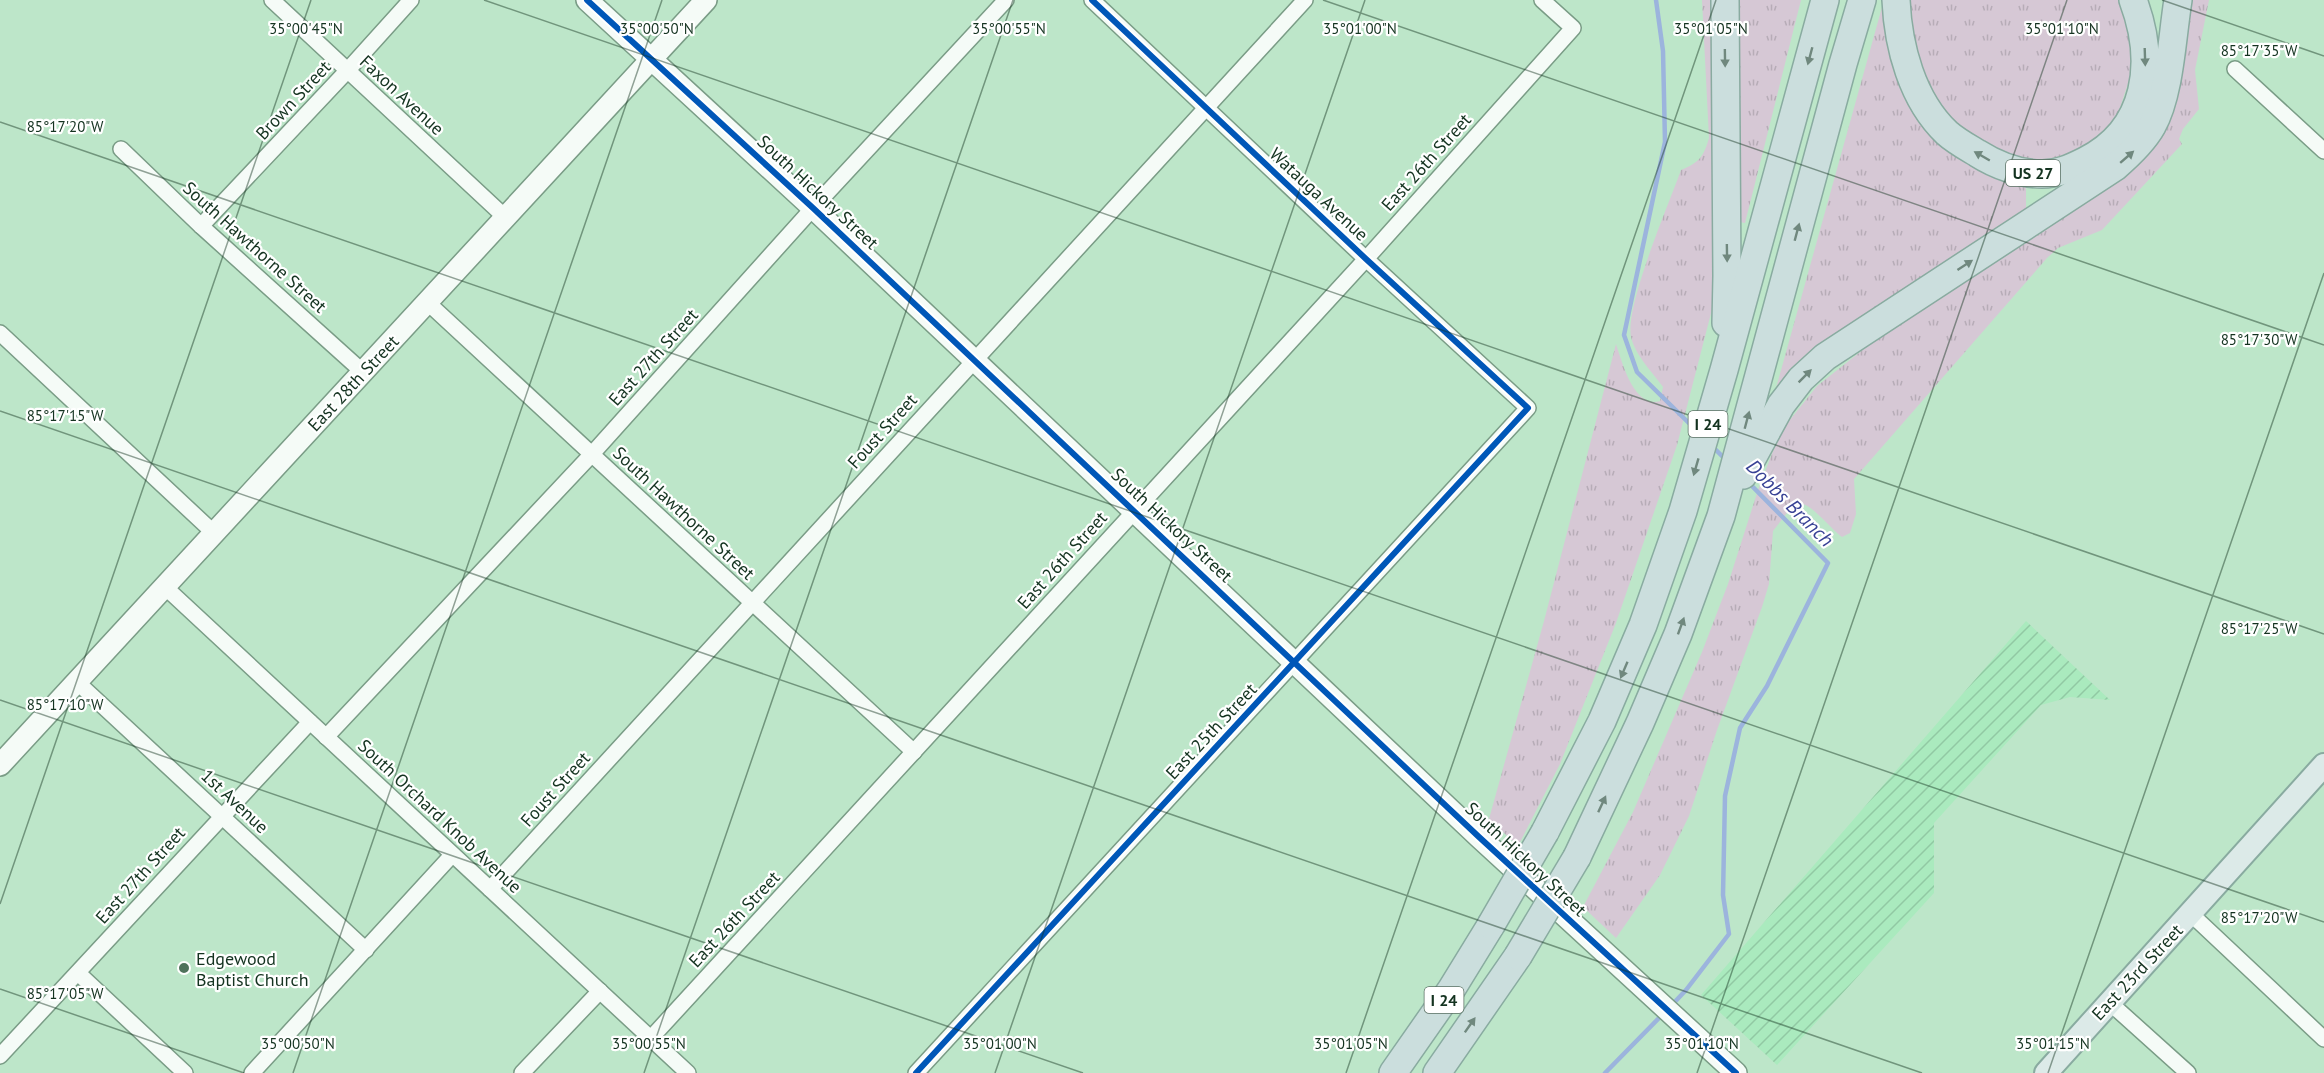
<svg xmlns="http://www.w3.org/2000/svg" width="2324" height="1073" font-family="'PT Sans',sans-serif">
	<defs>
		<pattern id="industrial-furrows" width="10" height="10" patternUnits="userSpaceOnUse" patternTransform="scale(1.5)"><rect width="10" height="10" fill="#aaeabe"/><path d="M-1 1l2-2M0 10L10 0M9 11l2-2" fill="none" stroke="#91c9a3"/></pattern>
		<pattern id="grass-tufts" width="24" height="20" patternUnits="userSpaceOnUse" patternTransform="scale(1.5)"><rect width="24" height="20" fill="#d6c8d5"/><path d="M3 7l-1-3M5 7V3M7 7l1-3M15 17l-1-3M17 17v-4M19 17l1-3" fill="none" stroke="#b7acb7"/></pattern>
	</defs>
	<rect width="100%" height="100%" fill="#bde6c9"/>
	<!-- industrial -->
	<polygon fill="url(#industrial-furrows)" points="2026,621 2110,700 2070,697 2041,705 1934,823 1934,893 1777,1065 1701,995"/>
	<!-- grass -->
	<g fill="url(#grass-tufts)">
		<path d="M 1702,0 L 1716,0 L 1716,294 L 1677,445 L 1616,623 L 1560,764 L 1518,846 L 1489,819 L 1544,621 L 1616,344 C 1622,362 1634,409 1660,401 L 1663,387 C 1653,373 1635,355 1631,337 C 1625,305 1669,204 1681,170 C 1699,163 1704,156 1709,138 Z"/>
		<polygon points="1733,0 1801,0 1745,223 1734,221"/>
		<polygon points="1884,0 1910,93 2026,180 2026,214 1773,399"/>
		<polygon points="1907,0 2122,0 2131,21 2132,71 2117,117 2083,150 2041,161 1997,152 1953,124 1928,93 1913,44"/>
		<path d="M 2188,0 L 2209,0 L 2195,70 L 2199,109 L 2183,129 L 2179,139 L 2182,144 L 2102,230 L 2058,248 L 2047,258 L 1854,479 L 1856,514 L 1850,533 L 1842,537 C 1830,528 1815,508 1803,504 L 1790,509 L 1773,531 L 1769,584 L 1762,607 L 1717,730 L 1689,816 L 1660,875 L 1616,938 L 1583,907 L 1633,812 L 1702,652 L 1728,584 L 1758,490 L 1775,446 L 1785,426 L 1817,386 L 1874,341 L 2044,231 L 2135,164 Z"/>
	</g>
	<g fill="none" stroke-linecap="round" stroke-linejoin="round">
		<!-- stream -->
		<g stroke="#9cb4dd" stroke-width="4.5">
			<polyline points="1656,0 1663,51 1665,142 1624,335 1637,372 1697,431"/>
			<polyline points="1712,446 1727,461"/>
			<polyline points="1670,1007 1686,990 1729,934 1723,895 1725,796 1740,728 1767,686 1828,563 1748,482"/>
			<polyline points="1605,1073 1662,1015"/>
		</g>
		<!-- street casing -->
		<g stroke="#7a9c86" stroke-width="18">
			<g id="street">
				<polyline points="272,0 506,218"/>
				<polyline points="2235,69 2324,151"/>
				<polyline points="121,149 201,226 364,373"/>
				<polyline points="201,226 347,71 411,0"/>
				<polyline points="427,302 914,752"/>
				<polyline points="0,333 214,533"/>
				<polyline points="165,587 688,1073"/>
				<polyline points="77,682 366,950"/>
				<polyline points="326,737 592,454 813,208 1006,0"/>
				<polyline points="490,889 1305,0"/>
				<polyline points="2191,914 2324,1039"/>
				<polyline points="78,973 185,1073"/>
				<polyline points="2109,1002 2188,1073"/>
				<polyline points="651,1038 1366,259 1573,28 1542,0"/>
				<polyline points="0,1056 310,722"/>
				<polyline points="252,1073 452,855"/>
				<polyline points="522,1073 600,991"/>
				<polyline points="916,1073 1528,408 1366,259 1092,0"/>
			</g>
		</g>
		<!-- secondary casing -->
		<g stroke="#7a9c86" stroke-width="24">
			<g id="secondary">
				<polyline points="587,0 813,208 1479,837 1736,1073"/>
				<polyline points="0,765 706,0"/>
			</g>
		</g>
		<!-- primary casing -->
		<g stroke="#89aba0" stroke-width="26">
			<polyline id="primary" points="2046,1073 2324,765"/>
		</g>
		<!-- highway casing -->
		<g stroke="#89aba0" stroke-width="30">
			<g id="highway">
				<polyline points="1725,0 1727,276 1726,323"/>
				<path d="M 1896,0 C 1898,46 1912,100 1947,133 C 1956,141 1967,147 1977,153 C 1996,165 2020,174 2042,174 C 2058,174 2071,168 2085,161 C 2149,129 2156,61 2133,0"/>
				<path d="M 1743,475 L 1781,405 L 1801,379 L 1825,357 L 2115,167 C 2129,155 2143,142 2152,126 C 2170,94 2172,37 2178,0"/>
				<polyline points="1545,832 1602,721 1643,625 1683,511 1724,370 1825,0"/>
				<polyline points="1577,857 1640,723 1678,634 1721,516 1843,64 1862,0"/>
				<polyline points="1393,1073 1451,990 1491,925"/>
				<polyline points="1437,1073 1518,956"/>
			</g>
		</g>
		<!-- street -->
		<use href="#street" stroke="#f5fbf7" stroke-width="15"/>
		<!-- secondary -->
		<use href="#secondary" stroke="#f5fbf7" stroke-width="21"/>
		<!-- primary -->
		<use href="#primary" stroke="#dceae8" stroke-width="22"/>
		<!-- highway -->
		<use href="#highway" stroke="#cbdedd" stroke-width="27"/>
		<!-- highway-bridge casing -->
		<g stroke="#89aba0" stroke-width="30" stroke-linecap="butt">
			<g id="highway-bridge">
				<polyline points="1491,925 1545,832"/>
				<polyline points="1518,956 1577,857"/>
			</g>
		</g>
		<!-- highway-bridge -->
		<use href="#highway-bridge" stroke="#cbdedd" stroke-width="27"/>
		<!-- cycleway casing -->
		<g stroke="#fff" stroke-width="10">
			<g id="cycleway">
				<polyline points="587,0 813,208 1479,837 1736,1073"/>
				<polyline points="916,1073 1528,408 1366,259 1092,0"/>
			</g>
		</g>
		<!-- cycleway -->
		<use href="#cycleway" stroke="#0057b8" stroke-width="6"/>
	</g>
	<!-- one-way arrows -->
	<defs><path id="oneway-solid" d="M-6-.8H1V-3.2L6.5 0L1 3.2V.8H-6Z" transform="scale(1.5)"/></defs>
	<g fill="#70887e">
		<use href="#oneway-solid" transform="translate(1810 56) rotate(105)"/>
		<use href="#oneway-solid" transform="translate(2145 57) rotate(88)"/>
		<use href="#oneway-solid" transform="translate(1725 58) rotate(89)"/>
		<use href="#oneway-solid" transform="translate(1982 156) rotate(-150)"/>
		<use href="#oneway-solid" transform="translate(2127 157) rotate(-41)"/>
		<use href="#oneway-solid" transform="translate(1797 232) rotate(-75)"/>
		<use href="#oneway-solid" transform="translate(1727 253) rotate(89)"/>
		<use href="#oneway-solid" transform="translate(1965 265) rotate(-33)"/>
		<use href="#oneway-solid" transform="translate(1805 376) rotate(-45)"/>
		<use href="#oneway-solid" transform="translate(1747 420) rotate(-75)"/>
		<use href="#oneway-solid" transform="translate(1696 467) rotate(106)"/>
		<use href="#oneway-solid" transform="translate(1681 626) rotate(-70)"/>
		<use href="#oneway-solid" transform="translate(1624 670) rotate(113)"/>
		<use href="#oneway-solid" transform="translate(1602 804) rotate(-65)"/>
		<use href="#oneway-solid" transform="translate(1470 1025) rotate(-55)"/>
	</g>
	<!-- ticks -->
	<path fill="none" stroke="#143320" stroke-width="1.5" stroke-opacity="0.45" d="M 484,0 L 2324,634M 1323,0 L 2324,345M 2162,0 L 2324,56M 0,122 L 2324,922M 0,411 L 1922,1073M 0,700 L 1083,1073M 0,904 L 311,0M 0,989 L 244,1073M 293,1073 L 662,0M 644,1073 L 1013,0M 995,1073 L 1365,0M 1346,1073 L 1716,0M 1697,1073 L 2067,0M 2048,1073 L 2324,273"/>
	<!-- markers -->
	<circle fill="#4f725b" stroke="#fff" stroke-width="2" cx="184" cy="968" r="6"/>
	<g text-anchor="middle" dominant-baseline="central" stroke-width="4.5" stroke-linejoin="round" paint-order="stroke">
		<!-- shield labels -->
		<g fill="#fff" stroke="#5a7063" stroke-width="1.5">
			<rect x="2006" y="160" width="54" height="26" rx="4.5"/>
			<rect x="1688.5" y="411" width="39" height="26" rx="4.5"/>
			<rect x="1424.5" y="987" width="39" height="26" rx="4.5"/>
		</g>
		<g font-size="16" font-weight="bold" fill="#143320">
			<text x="2033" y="173">US 27</text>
			<text x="1708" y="424">I 24</text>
			<text x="1444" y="1000">I 24</text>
		</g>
		<!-- street labels -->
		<g font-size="18" fill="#143320" stroke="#fff">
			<text transform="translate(402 95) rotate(43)">Faxon Avenue</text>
			<text transform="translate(293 100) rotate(-47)">Brown Street</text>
			<text transform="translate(1426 162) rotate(-48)">East 26th Street</text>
			<text transform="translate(818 192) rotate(43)">South Hickory Street</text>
			<text transform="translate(1319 194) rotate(43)">Watauga Avenue</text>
			<text transform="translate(255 247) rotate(42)">South Hawthorne Street</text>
			<text transform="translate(653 357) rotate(-48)">East 27th Street</text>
			<text transform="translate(353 383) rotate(-47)">East 28th Street</text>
			<text transform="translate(882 431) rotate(-48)">Foust Street</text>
			<text transform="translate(684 513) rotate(43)">South Hawthorne Street</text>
			<text transform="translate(1172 525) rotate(43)">South Hickory Street</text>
			<text transform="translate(1062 560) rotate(-48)">East 26th Street</text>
			<text transform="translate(1211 731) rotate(-47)">East 25th Street</text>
			<text transform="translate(555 789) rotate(-48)">Foust Street</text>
			<text transform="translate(235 801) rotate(43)">1st Avenue</text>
			<text transform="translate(440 816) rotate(43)">South Orchard Knob Avenue</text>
			<text transform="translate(1526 859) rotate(43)">South Hickory Street</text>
			<text transform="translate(140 875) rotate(-48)">East 27th Street</text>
			<text transform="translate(734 919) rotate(-47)">East 26th Street</text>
			<text transform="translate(2137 972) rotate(-47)">East 23rd Street</text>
		</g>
		<!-- poi labels -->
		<g font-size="18" fill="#143320" stroke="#fff" text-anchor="start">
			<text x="196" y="958">Edgewood<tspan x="196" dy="21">Baptist Church</tspan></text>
		</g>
		<!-- water labels -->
		<g font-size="20" font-style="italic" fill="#384295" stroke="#fff">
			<text transform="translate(1790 503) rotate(45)">Dobbs Branch</text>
		</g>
	</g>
	<g font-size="15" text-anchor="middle" fill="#143320" stroke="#fff" stroke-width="4.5" stroke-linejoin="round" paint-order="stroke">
		<text x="306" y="34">35°00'45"N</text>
		<text x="657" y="34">35°00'50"N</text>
		<text x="1009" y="34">35°00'55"N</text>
		<text x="1360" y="34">35°01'00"N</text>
		<text x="1711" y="34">35°01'05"N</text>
		<text x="2062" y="34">35°01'10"N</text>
		<text x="2259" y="56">85°17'35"W</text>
		<text x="65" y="132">85°17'20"W</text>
		<text x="2259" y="345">85°17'30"W</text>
		<text x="65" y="421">85°17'15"W</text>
		<text x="2259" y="634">85°17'25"W</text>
		<text x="65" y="710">85°17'10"W</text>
		<text x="2259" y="923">85°17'20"W</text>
		<text x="65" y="999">85°17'05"W</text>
		<text x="298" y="1049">35°00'50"N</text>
		<text x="649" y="1049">35°00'55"N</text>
		<text x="1000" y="1049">35°01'00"N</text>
		<text x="1351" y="1049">35°01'05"N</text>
		<text x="1702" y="1049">35°01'10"N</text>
		<text x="2053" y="1049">35°01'15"N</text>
	</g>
</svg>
